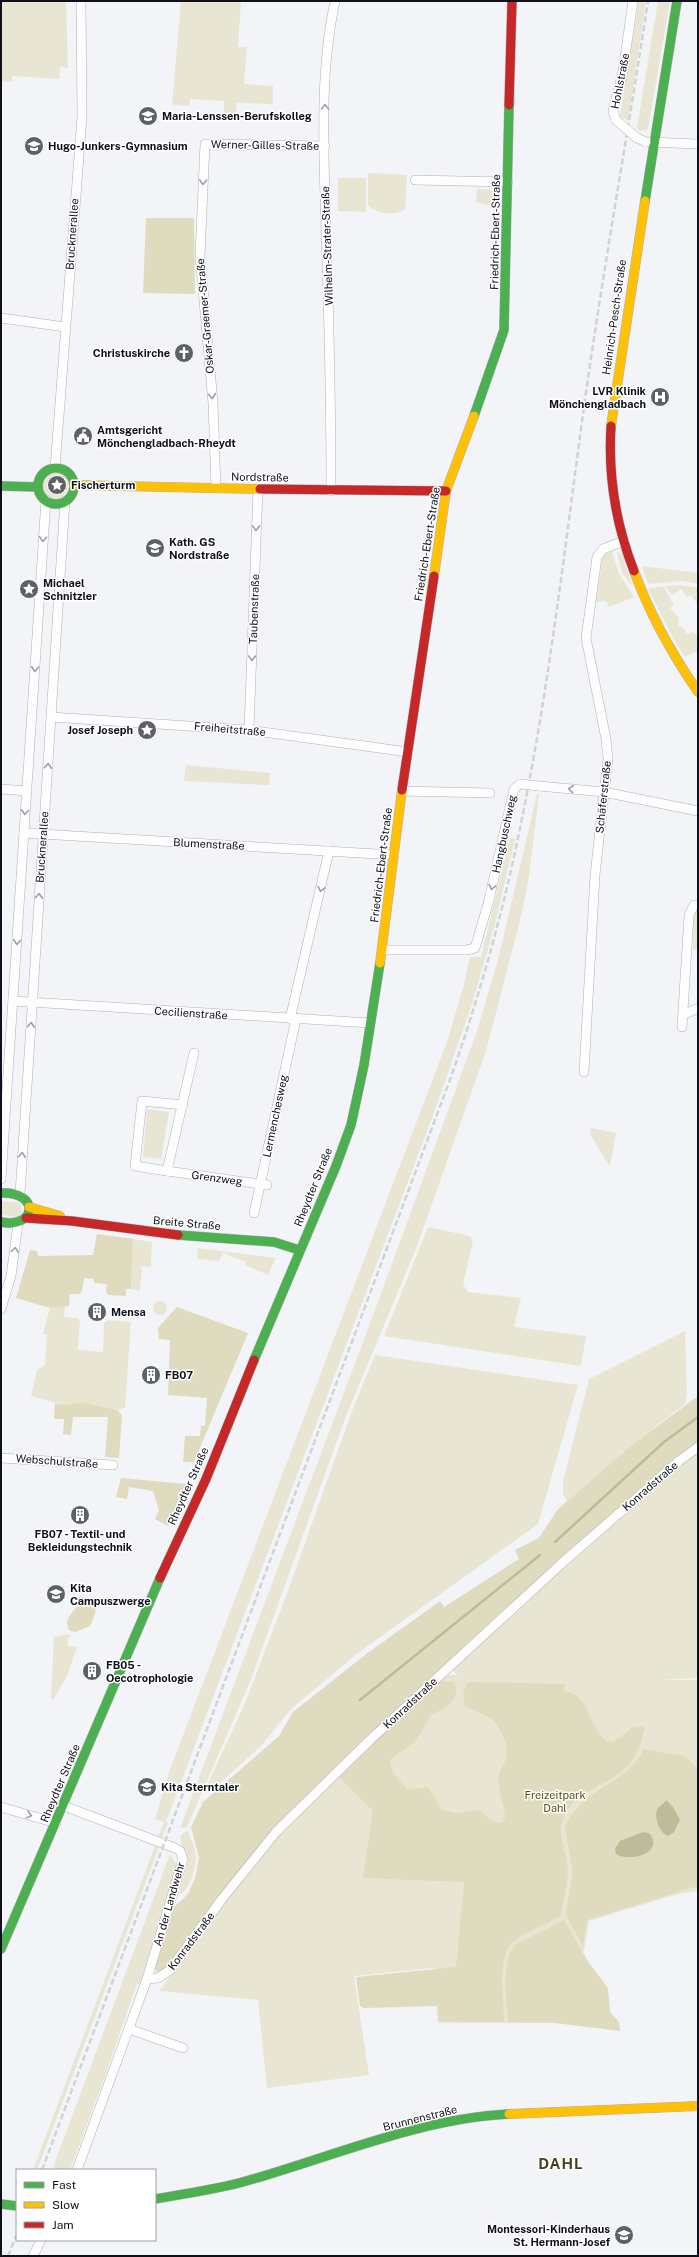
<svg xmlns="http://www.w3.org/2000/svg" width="699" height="2257" font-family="'Public Sans',sans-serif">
	<rect width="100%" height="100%" fill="#f3f4f7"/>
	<!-- green -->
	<g fill="#e8e6d2">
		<polygon points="1,1 66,1 68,68 60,67 59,79 12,76 12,82 1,81"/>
		<polygon points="181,1 236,1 241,3 238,47 247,47 244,84 273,86 273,104 237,103 236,116 224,116 224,101 190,99 190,106 172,105"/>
		<polygon points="639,1 646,1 628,121 620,116"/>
		<polygon points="658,1 670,1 648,130 639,131 637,128"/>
		<path d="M 368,173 L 407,175 L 405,210 C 391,216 380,214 368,206 Z"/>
		<polygon points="338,178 366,178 366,212 338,211"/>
		<path d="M 477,189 C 493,189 498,188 498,206 L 476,203 Z"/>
		<circle cx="55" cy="486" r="13"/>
		<polygon points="612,551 619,574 634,597 609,607 606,601 596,602 603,556"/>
		<polygon points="617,552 622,554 633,587 622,573"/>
		<polygon points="642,566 698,573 698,584 682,581 648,584"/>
		<polygon points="682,585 698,588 698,605 691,595 687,597 681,589 672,595 665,586"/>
		<polygon points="663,586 674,605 670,608 679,618 678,625 685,629 685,633 689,634 690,631 698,635 698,651 685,657 676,643 648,589"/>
		<polygon points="186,765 270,773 269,785 184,781"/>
		<polygon points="537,794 539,794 529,877 521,917 486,1051 416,1249 346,1416 250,1682 187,1827 180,1828 372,1318 476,1034 498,960"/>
		<polygon points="510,838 515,839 494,928 472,1004 435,1110 166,1822 168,1823 37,2170 33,2170 164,1822 155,1819 168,1775 448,1039 464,984 470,957 481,957"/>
		<polygon points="698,908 698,950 693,950 693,916"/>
		<polygon points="147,1109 169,1112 161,1159 143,1157"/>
		<polygon points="591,1128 616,1133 610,1167 590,1134"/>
		<polygon points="4,1201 20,1203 22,1213 16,1217 2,1215 1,1204"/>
		<polygon points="428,1227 470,1236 473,1242 463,1284 468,1292 521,1298 514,1327 586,1336 581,1366 384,1336"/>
		<polygon points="133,1239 152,1242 151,1267 142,1266 140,1291 131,1289"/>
		<polygon points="198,1248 276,1258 268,1275 245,1265 246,1262 223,1253 219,1261 197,1259"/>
		<circle cx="160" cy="1308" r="7"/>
		<polygon points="65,1306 64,1317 77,1318 80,1321 78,1350 103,1352 104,1323 108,1320 131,1322 125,1408 117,1410 82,1402 64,1405 31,1396 37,1370 45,1365 47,1335 43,1334 50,1308"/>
		<polygon points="685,1331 687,1395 685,1404 632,1445 567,1501 563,1494 563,1482 589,1379"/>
		<polygon points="375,1355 578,1385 538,1524 358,1653 291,1709 262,1745 210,1792 205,1793 204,1792 245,1703 289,1588 352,1411"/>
		<polygon points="698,1450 698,1678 661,1680 698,1680 698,1891 678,1894 589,1921 584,1951 539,1969 541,2023 438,2023 433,1968 354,1976 369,2075 267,2088 258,2000 159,1991 265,1849 442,1675 458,1675 449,1667"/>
		<polygon points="68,1634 72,1637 68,1637 68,1646 77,1647 67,1676 53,1700 51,1699 54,1637"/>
		<path d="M 188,1831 C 191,1839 196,1849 196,1858 C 196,1869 189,1891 178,1896 L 188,1862 C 188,1852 171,1836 188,1831 Z"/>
		<polygon points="170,1854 176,1863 174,1878 140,1984 137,1984 105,2076 70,2170 52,2170"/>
	</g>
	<!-- forest -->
	<g fill="#dedbbf" fill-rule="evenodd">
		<polygon points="146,218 194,218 195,294 143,293"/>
		<polygon points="97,1234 133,1239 131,1289 126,1289 126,1296 108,1295 106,1292 107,1284 94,1283 94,1279 84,1278 82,1291 79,1294 70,1294 69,1306 50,1308 16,1298 30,1250 37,1251 38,1256 93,1255"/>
		<polygon points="177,1307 248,1333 194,1462 183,1462 185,1436 200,1436 201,1426 205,1426 207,1398 168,1395 170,1340 159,1339 158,1328"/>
		<polygon points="698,1396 698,1444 291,1814 166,1971 158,1972 155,1969 157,1962 174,1907 188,1894 195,1878 199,1858 191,1827 203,1802 279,1736 293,1712 365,1655 440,1601 444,1607 519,1559 515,1550 539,1538 558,1509 632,1445"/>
		<polygon points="82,1402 117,1410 122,1415 119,1458 105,1457 108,1417 73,1417 71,1435 63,1434 64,1419 54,1419 55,1403 64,1405"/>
		<polygon points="121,1478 186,1484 168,1526 155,1519 159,1510 153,1491 129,1487 127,1499 116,1497"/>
		<path d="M 79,1596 L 97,1601 L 95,1614 L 90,1626 L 76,1632 L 70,1631 C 60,1615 80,1613 79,1596 Z"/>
		<path d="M 437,1681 L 454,1682 C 462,1700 445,1709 430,1715 C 425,1727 419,1739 408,1747 C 401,1752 395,1754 390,1761 L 393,1773 L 408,1790 L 428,1787 L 442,1810 L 456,1813 L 479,1810 L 492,1821 L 501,1823 L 505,1818 C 505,1804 497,1790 499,1776 C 500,1768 507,1762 507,1753 C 507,1742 499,1723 490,1718 C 482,1713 473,1710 465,1706 L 463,1692 L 468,1682 L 565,1684 L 564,1690 C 569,1693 577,1694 580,1699 C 592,1712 594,1738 612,1743 L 632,1728 L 645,1726 C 642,1740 639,1752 630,1763 C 612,1786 576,1788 563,1818 C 557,1834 565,1847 567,1863 C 570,1880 563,1897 561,1914 L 558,1918 C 544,1925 527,1931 514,1941 C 496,1954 504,2002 504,2022 L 439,2021 L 438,2006 L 364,2008 L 360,2006 L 356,1977 L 456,1967 L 464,1882 L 363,1878 L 373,1811 L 339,1777 Z"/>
		<path d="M 644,1749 L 684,1756 L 698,1768 L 698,1888 L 694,1887 L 587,1920 L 583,1946 L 567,1917 L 566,1912 L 573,1872 L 565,1828 C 580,1788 624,1787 644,1749 ZM 643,1832 L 649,1833 C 665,1851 634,1859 621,1856 L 615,1846 L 618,1843 Z"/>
		<path d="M 564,1920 L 589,1963 L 608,1988 L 610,2012 L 619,2022 L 620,2031 L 555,2023 L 508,2022 C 507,1999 500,1964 515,1945 Z"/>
	</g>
	<!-- water -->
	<g fill="#bebb98">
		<path d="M 666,1800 L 673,1807 L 680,1820 L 674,1832 L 668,1836 C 660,1833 654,1819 657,1810 C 659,1806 664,1804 666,1800 Z"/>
		<path d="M 643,1832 L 649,1833 C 666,1852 630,1863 616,1854 L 615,1848 L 620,1841 Z"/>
	</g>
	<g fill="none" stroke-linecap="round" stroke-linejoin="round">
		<!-- stream -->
		<g stroke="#bebb98" stroke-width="2.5">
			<polyline points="555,1542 664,1442 698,1417"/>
			<polyline points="360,1700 540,1555"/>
		</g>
		<!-- street casing -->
		<g stroke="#afb1b7" stroke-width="10">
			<g id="street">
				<polyline points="616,120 613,111 623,71 633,1"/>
				<polyline points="649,142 698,144"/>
				<polyline points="415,180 508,182"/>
				<polyline points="1,318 65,327"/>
				<polyline points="55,468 82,117 81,1"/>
				<polyline points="216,488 213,403 200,255 205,144 325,146"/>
				<path d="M 331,491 C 331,404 329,317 326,231 C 324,155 319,75 335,1"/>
				<polyline points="51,717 249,730 408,752"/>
				<polyline points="249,730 258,489"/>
				<polyline points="539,786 604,792 698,811"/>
				<polyline points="1,789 27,791"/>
				<polyline points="402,791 490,793"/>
				<polyline points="24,833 394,855"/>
				<polyline points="382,950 466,950 475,948 488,904 514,789 520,784"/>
				<polyline points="13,1001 370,1023"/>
				<polyline points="683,1015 698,1008"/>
				<polyline points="290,1019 329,851"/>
				<polyline points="682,1027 689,915 694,905 698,905"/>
				<polyline points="194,1053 167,1171 267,1185"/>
				<polyline points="584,1072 595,875 608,758 606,739 586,638 597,557 603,549 624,541"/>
				<polyline points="167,1171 135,1166 142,1101 183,1105"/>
				<polyline points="1,1179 46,500"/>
				<polyline points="20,1194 65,501"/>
				<polyline points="254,1213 296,1019"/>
				<polyline points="1,1309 11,1276 18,1224"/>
				<polyline points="1,1458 113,1465"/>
				<polyline points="64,1806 175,1848 180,1851 183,1859 147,1979 77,2170"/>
				<polyline points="1,1807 56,1823"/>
				<polyline points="147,1979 158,1978 170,1970 222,1899 276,1832 371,1739 561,1564 679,1461 698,1447"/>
				<polyline points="129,2029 183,2048"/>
				<polyline points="33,2256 41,2240"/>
			</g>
		</g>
		<!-- fast casing -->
		<g stroke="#afb1b7" stroke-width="10">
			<g id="fast">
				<polyline points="645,201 677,1"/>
				<polyline points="474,416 504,330 509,105"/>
				<circle cx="56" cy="486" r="18"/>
				<polyline points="1,486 38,487"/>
				<path d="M 1,1193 C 40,1191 37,1229 1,1222"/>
				<polyline points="178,1235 274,1242 299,1250"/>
				<polyline points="254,1360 336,1166 351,1125 364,1065 380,963"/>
				<polyline points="1,1949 160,1578"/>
				<path d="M 155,2199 C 187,2193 222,2189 253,2179 C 336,2155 423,2118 509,2114"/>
				<polyline points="1,2204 17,2206"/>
			</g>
		</g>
		<!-- slow casing -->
		<g stroke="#afb1b7" stroke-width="10">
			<g id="slow">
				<polyline points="611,426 645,201"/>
				<polyline points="74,485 260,489"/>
				<path d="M 634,571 C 650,615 672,654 698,692"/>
				<polyline points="434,576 446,491 474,416"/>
				<polyline points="380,963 402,790"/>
				<polyline points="29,1207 60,1216"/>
				<polyline points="509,2114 698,2106"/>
			</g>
		</g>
		<!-- jam casing -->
		<g stroke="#afb1b7" stroke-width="10">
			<g id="jam">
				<polyline points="509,105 512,1"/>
				<path d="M 611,426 C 608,475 616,525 634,571"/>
				<polyline points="260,489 446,491"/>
				<polyline points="402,790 434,576"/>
				<polyline points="26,1218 72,1221 178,1235"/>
				<polyline points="160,1578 206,1479 254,1360"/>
			</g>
		</g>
		<!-- street -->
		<use href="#street" stroke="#fdfdfe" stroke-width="9"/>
		<!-- fast -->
		<use href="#fast" stroke="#4caf50" stroke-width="9"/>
		<!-- slow -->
		<use href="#slow" stroke="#ffc107" stroke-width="9"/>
		<!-- jam -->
		<use href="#jam" stroke="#c62828" stroke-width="9"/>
		<!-- rail -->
		<g stroke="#d1d2d3" stroke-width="2.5" stroke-dasharray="6 3" stroke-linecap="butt">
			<path d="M 42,2170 L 451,1077 C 479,997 502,916 519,833 C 548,695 564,554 583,414 C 602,276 627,139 648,1"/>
			<polyline points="8,2256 17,2234"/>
		</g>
		<!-- street-bridge casing -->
		<g stroke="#afb1b7" stroke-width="10" stroke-linecap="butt">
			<g id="street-bridge">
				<polyline points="616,120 637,138 646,142"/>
				<polyline points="520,784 539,786"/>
			</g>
		</g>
		<!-- street-bridge -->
		<use href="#street-bridge" stroke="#fdfdfe" stroke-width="9"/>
	</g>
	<!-- one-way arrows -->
	<defs><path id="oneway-chevron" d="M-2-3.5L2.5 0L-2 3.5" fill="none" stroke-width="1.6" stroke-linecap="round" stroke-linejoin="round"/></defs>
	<g stroke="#9d9fa3">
		<use href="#oneway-chevron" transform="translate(325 107) rotate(-90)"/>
		<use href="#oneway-chevron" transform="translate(203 182) rotate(93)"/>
		<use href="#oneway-chevron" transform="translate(212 396) rotate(85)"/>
		<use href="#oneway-chevron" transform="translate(256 528) rotate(92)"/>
		<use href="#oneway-chevron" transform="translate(43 539) rotate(94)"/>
		<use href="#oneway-chevron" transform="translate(252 658) rotate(92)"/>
		<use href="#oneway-chevron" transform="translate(35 669) rotate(94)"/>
		<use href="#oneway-chevron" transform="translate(48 766) rotate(-86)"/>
		<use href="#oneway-chevron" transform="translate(571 789) rotate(-174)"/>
		<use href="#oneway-chevron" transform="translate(25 812) rotate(94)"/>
		<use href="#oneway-chevron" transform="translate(492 887) rotate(104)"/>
		<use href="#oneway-chevron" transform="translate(321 889) rotate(103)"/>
		<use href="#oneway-chevron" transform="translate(39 896) rotate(-86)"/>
		<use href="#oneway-chevron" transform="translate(17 942) rotate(94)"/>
		<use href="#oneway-chevron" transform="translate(31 1025) rotate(-86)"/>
		<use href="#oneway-chevron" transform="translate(22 1155) rotate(-86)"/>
		<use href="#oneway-chevron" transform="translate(15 1250) rotate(-82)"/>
		<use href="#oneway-chevron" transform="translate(29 1815) rotate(15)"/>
	</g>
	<!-- icons -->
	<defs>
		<g id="university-disc" transform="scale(1)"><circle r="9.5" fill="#5e6068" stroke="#fff"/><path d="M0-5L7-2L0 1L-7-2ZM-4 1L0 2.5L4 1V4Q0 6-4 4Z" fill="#fff"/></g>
		<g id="school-disc" transform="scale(1)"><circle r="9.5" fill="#5e6068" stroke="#fff"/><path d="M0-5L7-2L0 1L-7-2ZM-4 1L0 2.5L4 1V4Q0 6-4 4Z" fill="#fff"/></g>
		<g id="church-disc" transform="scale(1)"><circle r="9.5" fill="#5e6068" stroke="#fff"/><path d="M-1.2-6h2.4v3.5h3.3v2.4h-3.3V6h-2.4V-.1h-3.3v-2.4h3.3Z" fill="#fff"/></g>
		<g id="hospital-disc" transform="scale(1)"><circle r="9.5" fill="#5e6068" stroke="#fff"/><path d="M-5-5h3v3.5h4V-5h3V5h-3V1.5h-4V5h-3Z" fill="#fff"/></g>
		<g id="civic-disc" transform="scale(1)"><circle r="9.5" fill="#5e6068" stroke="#fff"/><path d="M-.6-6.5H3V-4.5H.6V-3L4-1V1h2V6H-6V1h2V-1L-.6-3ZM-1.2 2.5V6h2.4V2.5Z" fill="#fff"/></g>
		<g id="sight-disc" transform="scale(1)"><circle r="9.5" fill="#5e6068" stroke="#fff"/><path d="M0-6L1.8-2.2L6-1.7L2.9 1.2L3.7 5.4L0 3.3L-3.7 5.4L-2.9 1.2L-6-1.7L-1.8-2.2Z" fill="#fff"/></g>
		<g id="building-disc" transform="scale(1)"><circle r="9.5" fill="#5e6068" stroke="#fff"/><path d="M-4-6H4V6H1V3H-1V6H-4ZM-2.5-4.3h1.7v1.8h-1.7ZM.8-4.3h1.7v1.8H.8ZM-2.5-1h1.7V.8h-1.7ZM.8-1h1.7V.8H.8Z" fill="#fff"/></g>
	</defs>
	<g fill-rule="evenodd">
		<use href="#university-disc" x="148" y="116"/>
		<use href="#school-disc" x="34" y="146"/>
		<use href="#church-disc" x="184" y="353"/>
		<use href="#hospital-disc" x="660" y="397"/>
		<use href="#civic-disc" x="83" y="436"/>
		<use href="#sight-disc" x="57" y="485"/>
		<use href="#school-disc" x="155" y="548"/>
		<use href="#sight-disc" x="29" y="589"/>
		<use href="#sight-disc" x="147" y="730"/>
		<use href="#building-disc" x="97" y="1312"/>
		<use href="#building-disc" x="151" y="1375"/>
		<use href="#building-disc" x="80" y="1515"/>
		<use href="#school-disc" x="56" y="1594"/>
		<use href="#building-disc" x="92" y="1671"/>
		<use href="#school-disc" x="147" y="1787"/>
		<use href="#school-disc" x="624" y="2235"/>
	</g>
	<g text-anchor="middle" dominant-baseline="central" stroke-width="3" stroke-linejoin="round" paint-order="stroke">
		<!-- street labels -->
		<g font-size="11" fill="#0e111b" stroke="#fff">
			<text transform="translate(620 81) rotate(-79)">Hohlstraße</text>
			<text transform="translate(265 145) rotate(1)">Werner-Gilles-Straße</text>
			<text transform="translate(495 232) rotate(-89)">Friedrich-Ebert-Straße</text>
			<text transform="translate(72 234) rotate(-86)">Brucknerallee</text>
			<text transform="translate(327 246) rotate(-92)">Wilhelm-Strater-Straße</text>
			<text transform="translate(205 316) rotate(-95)">Oskar-Graemer-Straße</text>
			<text transform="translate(614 317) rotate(-82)">Heinrich-Pesch-Straße</text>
			<text transform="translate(260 477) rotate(1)">Nordstraße</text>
			<text transform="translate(427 544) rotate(-81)">Friedrich-Ebert-Straße</text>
			<text transform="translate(254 609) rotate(-88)">Taubenstraße</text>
			<text transform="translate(230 729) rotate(5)">Freiheitstraße</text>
			<text transform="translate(603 797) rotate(-84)">Schäferstraße</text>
			<text transform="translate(504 834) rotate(-78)">Hangbuschweg</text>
			<text transform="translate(209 844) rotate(3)">Blumenstraße</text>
			<text transform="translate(42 847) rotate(-86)">Brucknerallee</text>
			<text transform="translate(381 865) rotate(-83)">Friedrich-Ebert-Straße</text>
			<text transform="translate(191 1013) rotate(4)">Cecilienstraße</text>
			<text transform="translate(275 1116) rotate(-78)">Lermenchesweg</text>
			<text transform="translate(217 1178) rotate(8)">Grenzweg</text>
			<text transform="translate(313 1187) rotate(-68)">Rheydter Straße</text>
			<text transform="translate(187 1223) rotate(5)">Breite Straße</text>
			<text transform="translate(57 1461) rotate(4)">Webschulstraße</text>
			<text transform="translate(188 1486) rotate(-66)">Rheydter Straße</text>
			<text transform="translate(650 1486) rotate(-41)">Konradstraße</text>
			<text transform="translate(410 1703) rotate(-43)">Konradstraße</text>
			<text transform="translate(60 1783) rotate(-67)">Rheydter Straße</text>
			<text transform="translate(169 1904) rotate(-74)">An der Landwehr</text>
			<text transform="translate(191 1941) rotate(-53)">Konradstraße</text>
			<text transform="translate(420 2118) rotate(-14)">Brunnenstraße</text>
		</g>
		<!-- poi labels -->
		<g font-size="11" font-weight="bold" fill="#0e111b" stroke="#fff" text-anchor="start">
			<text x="162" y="116">Maria-Lenssen-Berufskolleg</text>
			<text x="48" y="146">Hugo-Junkers-Gymnasium</text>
			<text x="170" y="353" text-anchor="end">Christuskirche</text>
			<text x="646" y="391" text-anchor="end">LVR Klinik<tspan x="646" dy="13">Mönchengladbach</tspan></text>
			<text x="97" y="430">Amtsgericht<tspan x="97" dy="13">Mönchengladbach-Rheydt</tspan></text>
			<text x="71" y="485">Fischerturm</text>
			<text x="169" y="542">Kath. GS<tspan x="169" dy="13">Nordstraße</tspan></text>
			<text x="43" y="583">Michael<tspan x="43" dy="13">Schnitzler</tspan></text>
			<text x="133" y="730" text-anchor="end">Josef Joseph</text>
			<text x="111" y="1312">Mensa</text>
			<text x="165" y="1375">FB07</text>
			<text x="80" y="1534" text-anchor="middle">FB07 - Textil- und<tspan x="80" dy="13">Bekleidungstechnik</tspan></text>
			<text x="70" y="1588">Kita<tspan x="70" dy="13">Campuszwerge</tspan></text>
			<text x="106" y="1665">FB05 -<tspan x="106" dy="13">Oecotrophologie</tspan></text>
			<text x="161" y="1787">Kita Sterntaler</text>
			<text x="610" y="2229" text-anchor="end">Montessori-Kinderhaus<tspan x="610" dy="13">St. Hermann-Josef</tspan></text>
		</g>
		<!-- park labels -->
		<g font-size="11" fill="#585114" stroke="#fff">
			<text x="555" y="1795">Freizeitpark<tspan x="555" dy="13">Dahl</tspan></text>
		</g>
		<!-- district labels -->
		<g font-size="15" font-weight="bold" letter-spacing="1" fill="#464118" stroke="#fff">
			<text x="561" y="2163">DAHL</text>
		</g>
	</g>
	<!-- border -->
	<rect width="699" height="2257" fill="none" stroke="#0e111b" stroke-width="4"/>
	<!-- legend -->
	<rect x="16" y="2169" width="140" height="72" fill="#ffffff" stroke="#9fa0a4"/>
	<rect x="24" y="2182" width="20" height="6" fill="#4caf50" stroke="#9fa0a4"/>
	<text x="52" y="2189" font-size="12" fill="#0e111b">Fast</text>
	<rect x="24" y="2202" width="20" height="6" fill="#ffc107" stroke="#9fa0a4"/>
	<text x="52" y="2209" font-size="12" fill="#0e111b">Slow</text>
	<rect x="24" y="2222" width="20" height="6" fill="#c62828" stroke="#9fa0a4"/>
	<text x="52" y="2229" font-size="12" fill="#0e111b">Jam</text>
</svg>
